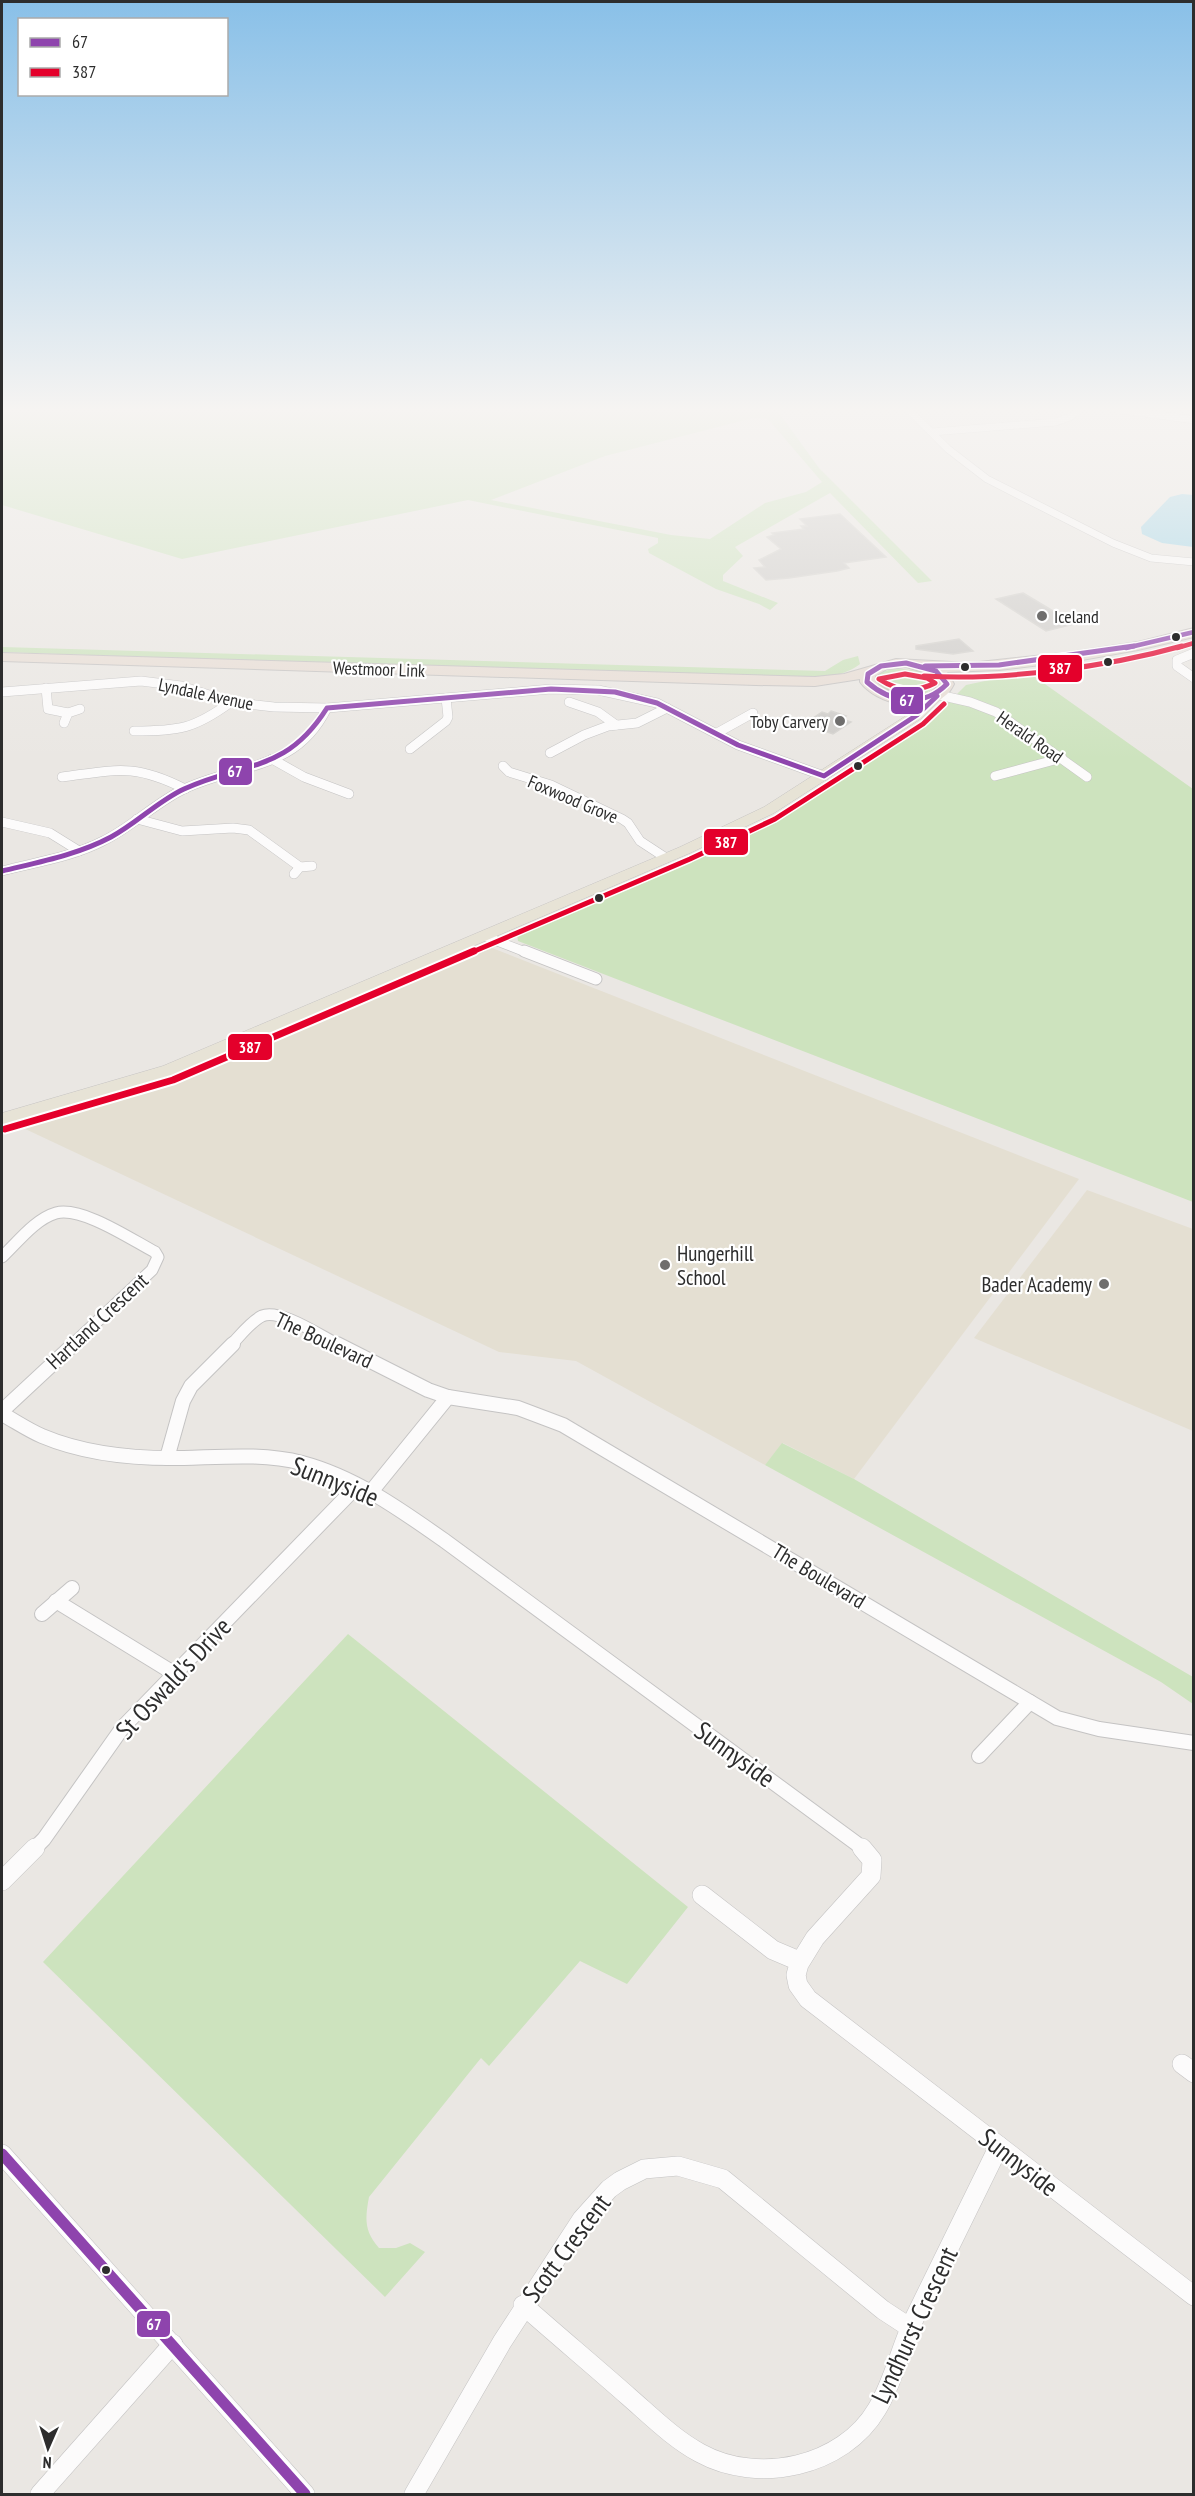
<svg xmlns="http://www.w3.org/2000/svg" width="1195" height="2496" font-family="'PT Sans Narrow',sans-serif">
	<rect width="100%" height="100%" fill="#eae7e3"/>
	<!-- education -->
	<g fill="#e4dfd2">
		<polygon points="487,946 1079,1179 854,1479 783,1443 765,1465 576,1361 499,1352 21,1127 175,1082"/>
		<polygon points="1087,1190 1193,1229 1193,1431 974,1338"/>
	</g>
	<!-- green -->
	<g fill="#cde3be" fill-rule="evenodd">
		<path d="M 2,409 L 783,409 L 779,413 L 819,468 L 932,581 L 918,583 L 830,493 L 735,547 L 743,556 L 723,575 L 723,581 L 778,603 L 770,610 L 759,604 L 716,589 L 649,553 L 648,549 L 658,543 L 658,538 L 468,500 L 182,559 L 2,505 ZM 753,418 L 768,419 L 822,482 L 806,492 L 765,503 L 710,539 L 671,535 L 491,500 L 605,456 Z"/>
		<path d="M 2,647 L 825,671 L 843,660 L 858,656 L 860,664 C 833,685 785,677 751,678 L 2,652 Z"/>
		<path d="M 895,668 L 920,671 L 933,678 L 935,685 C 922,704 891,694 876,683 L 876,677 L 879,673 Z"/>
		<polygon points="1028,672 1193,789 1193,1202 518,941 517,933 703,854 799,807 930,721 966,685"/>
		<polygon points="782,1443 854,1479 1193,1677 1193,1704 1161,1682 765,1465"/>
		<path d="M 348,1634 L 688,1907 L 627,1984 L 580,1961 L 489,2066 L 481,2058 L 369,2197 C 365,2219 364,2231 379,2248 L 396,2248 L 410,2243 L 425,2252 L 385,2297 L 43,1962 Z"/>
	</g>
	<!-- water -->
	<polygon fill="#9cd3e7" points="1182,494 1193,495 1193,547 1162,543 1142,534 1141,527 1170,497"/>
	<!-- building -->
	<g fill="#cfcdca" stroke="#d5d3cf" stroke-width="1.5">
		<polygon points="840,514 886,557 844,563 849,568 837,571 789,578 766,580 754,568 765,567 759,560 781,549 767,537 774,535 772,533 804,529 801,526 807,526 800,519"/>
		<polygon points="1023,593 1048,608 1074,624 1046,631 996,599"/>
		<polygon points="959,639 973,651 953,654 916,649 916,646"/>
		<polygon points="831,711 846,716 842,719 851,722 833,734 804,724 822,712 828,714"/>
	</g>
	<g fill="none" stroke-linecap="round" stroke-linejoin="round">
		<!-- street-far4 casing -->
		<g stroke="#c4c3c3" stroke-width="8">
			<g id="street-far4">
				<polyline points="908,409 948,449 987,479 1113,543 1151,558 1194,562"/>
				<polyline points="1115,409 1194,420"/>
				<polyline points="932,432 1056,422 1070,417 1081,409"/>
			</g>
		</g>
		<!-- street-far3 casing -->
		<g stroke="#c4c3c3" stroke-width="10">
			<g id="street-far3">
				<polyline points="1194,653 1177,660 1177,666 1194,678"/>
				<polyline points="46,688 48,709 68,713"/>
				<polyline points="2,692 141,681 181,686 231,702 274,707 327,708 551,689 598,690 657,703 738,745 824,776"/>
				<polyline points="939,695 970,702 996,712 1087,777"/>
				<polyline points="569,702 598,712 616,725"/>
				<polyline points="64,723 68,713 80,709"/>
				<path d="M 134,731 C 179,731 194,729 231,702"/>
				<polyline points="717,733 753,713"/>
				<polyline points="410,749 446,721 448,717 446,698"/>
				<polyline points="550,753 584,735 608,726 637,723 667,708"/>
				<polyline points="272,759 304,777 349,794"/>
				<polyline points="503,766 509,772 551,785 622,819 628,823 640,841 666,858"/>
				<polyline points="995,776 1062,758"/>
				<path d="M 62,777 C 116,770 134,763 185,789"/>
				<polyline points="137,819 182,831 233,828 249,830 300,867"/>
				<polyline points="2,822 50,833 79,851"/>
				<path d="M 2,871 C 36,862 72,857 103,841 C 132,827 155,803 184,789 C 240,763 296,771 327,708"/>
				<polyline points="294,874 300,867 312,866"/>
				<polyline points="484,936 528,953"/>
			</g>
		</g>
		<!-- street-far2 casing -->
		<g stroke="#c4c3c3" stroke-width="13">
			<g id="street-far2">
				<polyline points="524,951 596,979"/>
				<path d="M 2,1257 C 17,1243 35,1219 56,1213 C 82,1206 132,1240 155,1252 L 158,1257 L 152,1270 L 72,1345"/>
				<path d="M 231,1345 C 240,1336 250,1322 262,1316 C 280,1308 322,1337 339,1345"/>
			</g>
		</g>
		<!-- street-far1 casing -->
		<g stroke="#c4c3c3" stroke-width="16">
			<g id="street-far1">
				<polyline points="337,1344 428,1390 448,1397"/>
				<polyline points="2,1411 74,1344"/>
				<path d="M 2,1414 C 15,1421 28,1430 42,1436 C 87,1455 136,1459 184,1458 C 223,1457 264,1453 302,1463 C 355,1477 401,1510 445,1541 L 864,1849"/>
				<polyline points="167,1458 183,1401 191,1386 233,1344"/>
				<polyline points="370,1493 448,1397 518,1408 563,1425 1057,1718 1099,1729 1194,1743"/>
				<polyline points="56,1601 175,1674"/>
				<polyline points="42,1614 72,1588"/>
				<polyline points="979,1756 1030,1702"/>
				<polyline points="34,1849 44,1839 123,1727 357,1486"/>
			</g>
		</g>
		<!-- street casing -->
		<g stroke="#c4c3c3" stroke-width="20">
			<g id="street">
				<polyline points="862,1848 872,1860 871,1876 815,1938 799,1964 796,1975 798,1985 808,1999 1194,2296"/>
				<polyline points="2,1881 35,1848"/>
				<polyline points="702,1895 773,1950 799,1961"/>
				<polyline points="1182,2064 1194,2073"/>
				<polyline points="2,2154 305,2494"/>
				<path d="M 523,2305 C 558,2336 594,2366 629,2397 C 652,2417 674,2439 700,2453 C 758,2485 843,2467 877,2409 C 895,2379 901,2344 917,2313 C 944,2257 972,2202 999,2146"/>
				<polyline points="40,2494 173,2344"/>
				<polyline points="414,2494 502,2342 582,2219 609,2189 620,2181 644,2169 678,2166 723,2179 883,2310 909,2327"/>
			</g>
		</g>
		<!-- primary casing -->
		<g stroke="#c6c4c3" stroke-width="1">
			<polygon id="primary" points="937,692 944,696 922,718 774,813 690,853 175,1074 2,1125 2,1113 163,1066 680,847 764,807 912,712 932,693"/>
		</g>
		<!-- highway casing -->
		<g stroke="#c6c4c3" stroke-width="2">
			<path id="highway" d="M 1194,628 L 1194,637 L 1138,650 L 1082,660 L 999,670 L 947,672 L 954,684 C 952,688 949,693 946,695 C 923,715 876,704 860,682 L 860,679 L 815,686 L 756,685 L 2,661 L 2,653 L 815,677 L 844,674 L 896,659 L 970,663 L 1063,653 L 1138,642 ZM 906,667 L 930,674 L 939,684 C 925,704 890,697 875,681 L 875,676 L 887,669 Z"/>
		</g>
		<!-- street-far4 -->
		<use href="#street-far4" stroke="#fcfbfb" stroke-width="7"/>
		<!-- street-far3 -->
		<use href="#street-far3" stroke="#fcfbfb" stroke-width="9"/>
		<!-- street-far2 -->
		<use href="#street-far2" stroke="#fcfbfb" stroke-width="11"/>
		<!-- street-far1 -->
		<use href="#street-far1" stroke="#fcfbfb" stroke-width="14"/>
		<!-- street -->
		<use href="#street" stroke="#fcfbfb" stroke-width="19"/>
		<!-- primary -->
		<use href="#primary" fill="#e7e3d6" fill-rule="evenodd"/>
		<!-- highway -->
		<use href="#highway" fill="#e8ded6" fill-rule="evenodd"/>
		<!-- bus-1-far2 casing -->
		<g stroke="#fff" stroke-width="7">
			<polyline id="bus-1-far2" points="1126,648 1194,632"/>
		</g>
		<!-- bus-1-far1 casing -->
		<g stroke="#fff" stroke-width="8">
			<g id="bus-1-far1">
				<path d="M 906,663 L 936,671 L 947,684 C 923,708 891,703 867,682 L 868,674 L 881,666 Z"/>
				<polyline points="925,666 999,665 1134,646"/>
				<path d="M 2,871 C 39,862 77,855 111,837 C 137,823 158,801 184,789 C 245,761 286,773 327,708 L 551,689 L 615,692 L 657,703 L 738,745 L 824,776 L 917,715 L 937,696"/>
			</g>
		</g>
		<!-- bus-1 casing -->
		<g stroke="#fff" stroke-width="16">
			<polyline id="bus-1" points="2,2154 305,2494"/>
		</g>
		<!-- bus-2-far2 casing -->
		<g stroke="#fff" stroke-width="7">
			<polyline id="bus-2-far2" points="1177,648 1194,643"/>
		</g>
		<!-- bus-2-far1 casing -->
		<g stroke="#fff" stroke-width="8">
			<g id="bus-2-far1">
				<path d="M 905,674 L 927,678 L 935,683 C 916,693 897,691 879,679 Z"/>
				<path d="M 924,676 C 1002,681 1107,667 1182,646"/>
				<polyline points="470,953 690,859 775,819 923,724 944,704"/>
			</g>
		</g>
		<!-- bus-2 casing -->
		<g stroke="#fff" stroke-width="11">
			<polyline id="bus-2" points="5,1129 173,1080 474,951"/>
		</g>
		<!-- bus-1-far2 -->
		<use href="#bus-1-far2" stroke="#8e44ad" stroke-width="4.5"/>
		<!-- bus-1-far1 -->
		<use href="#bus-1-far1" stroke="#8e44ad" stroke-width="5"/>
		<!-- bus-1 -->
		<use href="#bus-1" stroke="#8e44ad" stroke-width="11"/>
		<!-- bus-2-far2 -->
		<use href="#bus-2-far2" stroke="#e4002b" stroke-width="4.5"/>
		<!-- bus-2-far1 -->
		<use href="#bus-2-far1" stroke="#e4002b" stroke-width="5"/>
		<!-- bus-2 -->
		<use href="#bus-2" stroke="#e4002b" stroke-width="7"/>
	</g>
	<!-- sky -->
	<linearGradient id="sky" x2="0" y2="1"><stop stop-color="#89c0e8"/><stop offset="0.54" stop-color="#f6f4f2"/><stop offset="1" stop-color="#f6f4f2" stop-opacity="0"/></linearGradient>
	<rect width="1195" height="759" fill="url(#sky)"/>
	<!-- markers -->
	<g fill="#6f6e6d" stroke="#fff" stroke-width="2">
		<circle cx="1042" cy="616" r="6"/>
		<circle cx="840" cy="721" r="6"/>
		<circle cx="665" cy="1265" r="6"/>
		<circle cx="1104" cy="1284" r="6"/>
	</g>
	<g fill="#2d2d2d" stroke="#fff" stroke-width="2">
		<circle cx="1176" cy="637" r="5"/>
		<circle cx="1108" cy="662" r="5"/>
		<circle cx="965" cy="667" r="5"/>
		<circle cx="858" cy="766" r="5"/>
		<circle cx="599" cy="898" r="5"/>
		<circle cx="106" cy="2270" r="5"/>
	</g>
	<g text-anchor="middle" dominant-baseline="central" stroke-width="4.5" stroke-linejoin="round" paint-order="stroke">
		<!-- far-poi labels -->
		<g font-size="18" fill="#2d2d2d" stroke="#fff" text-anchor="start">
			<text x="1054" y="616">Iceland</text>
			<text x="828" y="721" text-anchor="end">Toby Carvery</text>
		</g>
		<!-- far-street labels -->
		<g font-size="18" fill="#2d2d2d" stroke="#fff">
			<text transform="translate(379 669) rotate(2)">Westmoor Link</text>
			<text transform="translate(206 694) rotate(12)">Lyndale Avenue</text>
			<text transform="translate(1030 737) rotate(35)">Herald Road</text>
			<text transform="translate(573 799) rotate(23)">Foxwood Grove</text>
		</g>
		<!-- poi labels -->
		<g font-size="21" fill="#2d2d2d" stroke="#fff" text-anchor="start">
			<text x="677" y="1253">Hungerhill<tspan x="677" dy="24">School</tspan></text>
			<text x="1092" y="1284" text-anchor="end">Bader Academy</text>
		</g>
		<!-- street labels -->
		<g font-size="21" fill="#2d2d2d" stroke="#fff">
			<text transform="translate(97 1321) rotate(-43)">Hartland Crescent</text>
			<text transform="translate(324 1340) rotate(25)">The Boulevard</text>
			<text transform="translate(819 1576) rotate(31)">The Boulevard</text>
		</g>
		<!-- near-street labels -->
		<g font-size="26" fill="#2d2d2d" stroke="#fff">
			<text transform="translate(335 1481) rotate(22)">Sunnyside</text>
			<text transform="translate(173 1678) rotate(-47)">St Oswald's Drive</text>
			<text transform="translate(735 1754) rotate(36)">Sunnyside</text>
			<text transform="translate(1019 2162) rotate(38)">Sunnyside</text>
			<text transform="translate(566 2248) rotate(-53)">Scott Crescent</text>
			<text transform="translate(914 2325) rotate(-65)">Lyndhurst Crescent</text>
		</g>
	</g>
	<g stroke="#fff" stroke-width="2">
		<rect x="1037" y="654" width="46" height="29" rx="6" fill="#e4002b"/>
		<rect x="890" y="686" width="34" height="29" rx="6" fill="#8e44ad"/>
		<rect x="218" y="757" width="35" height="29" rx="6" fill="#8e44ad"/>
		<rect x="703" y="828" width="46" height="28" rx="6" fill="#e4002b"/>
		<rect x="227" y="1033" width="46" height="28" rx="6" fill="#e4002b"/>
		<rect x="136" y="2310" width="35" height="28" rx="6" fill="#8e44ad"/>
	</g>
	<g font-size="16" text-anchor="middle" font-weight="bold" fill="#fff">
		<text x="1060" y="674">387</text>
		<text x="907" y="706">67</text>
		<text x="235" y="777">67</text>
		<text x="726" y="848">387</text>
		<text x="250" y="1053">387</text>
		<text x="154" y="2330">67</text>
	</g>
	<!-- border -->
	<rect width="1195" height="2496" fill="none" stroke="#2d2d2d" stroke-width="6"/>
	<!-- legend -->
	<rect x="18" y="18" width="210" height="78" fill="#ffffff" stroke="#ababab" stroke-width="1.5"/>
	<rect x="30" y="38" width="30" height="9" fill="#8e44ad" stroke="#ababab" stroke-width="1.5"/>
	<text x="72" y="48" font-size="18" fill="#2d2d2d">67</text>
	<rect x="30" y="68" width="30" height="9" fill="#e4002b" stroke="#ababab" stroke-width="1.5"/>
	<text x="72" y="78" font-size="18" fill="#2d2d2d">387</text>
	<!-- north arrow -->
	<g transform="translate(48 2448) rotate(183)" stroke="#ffffff" stroke-width="4.5" paint-order="stroke">
	<path d="M0-4.5L10 22L0 15L-10 22Z" fill="#2d2d2d"/>
	<text y="-9" font-size="16" font-weight="bold" text-anchor="middle" fill="#2d2d2d">N</text>
	</g>
</svg>
